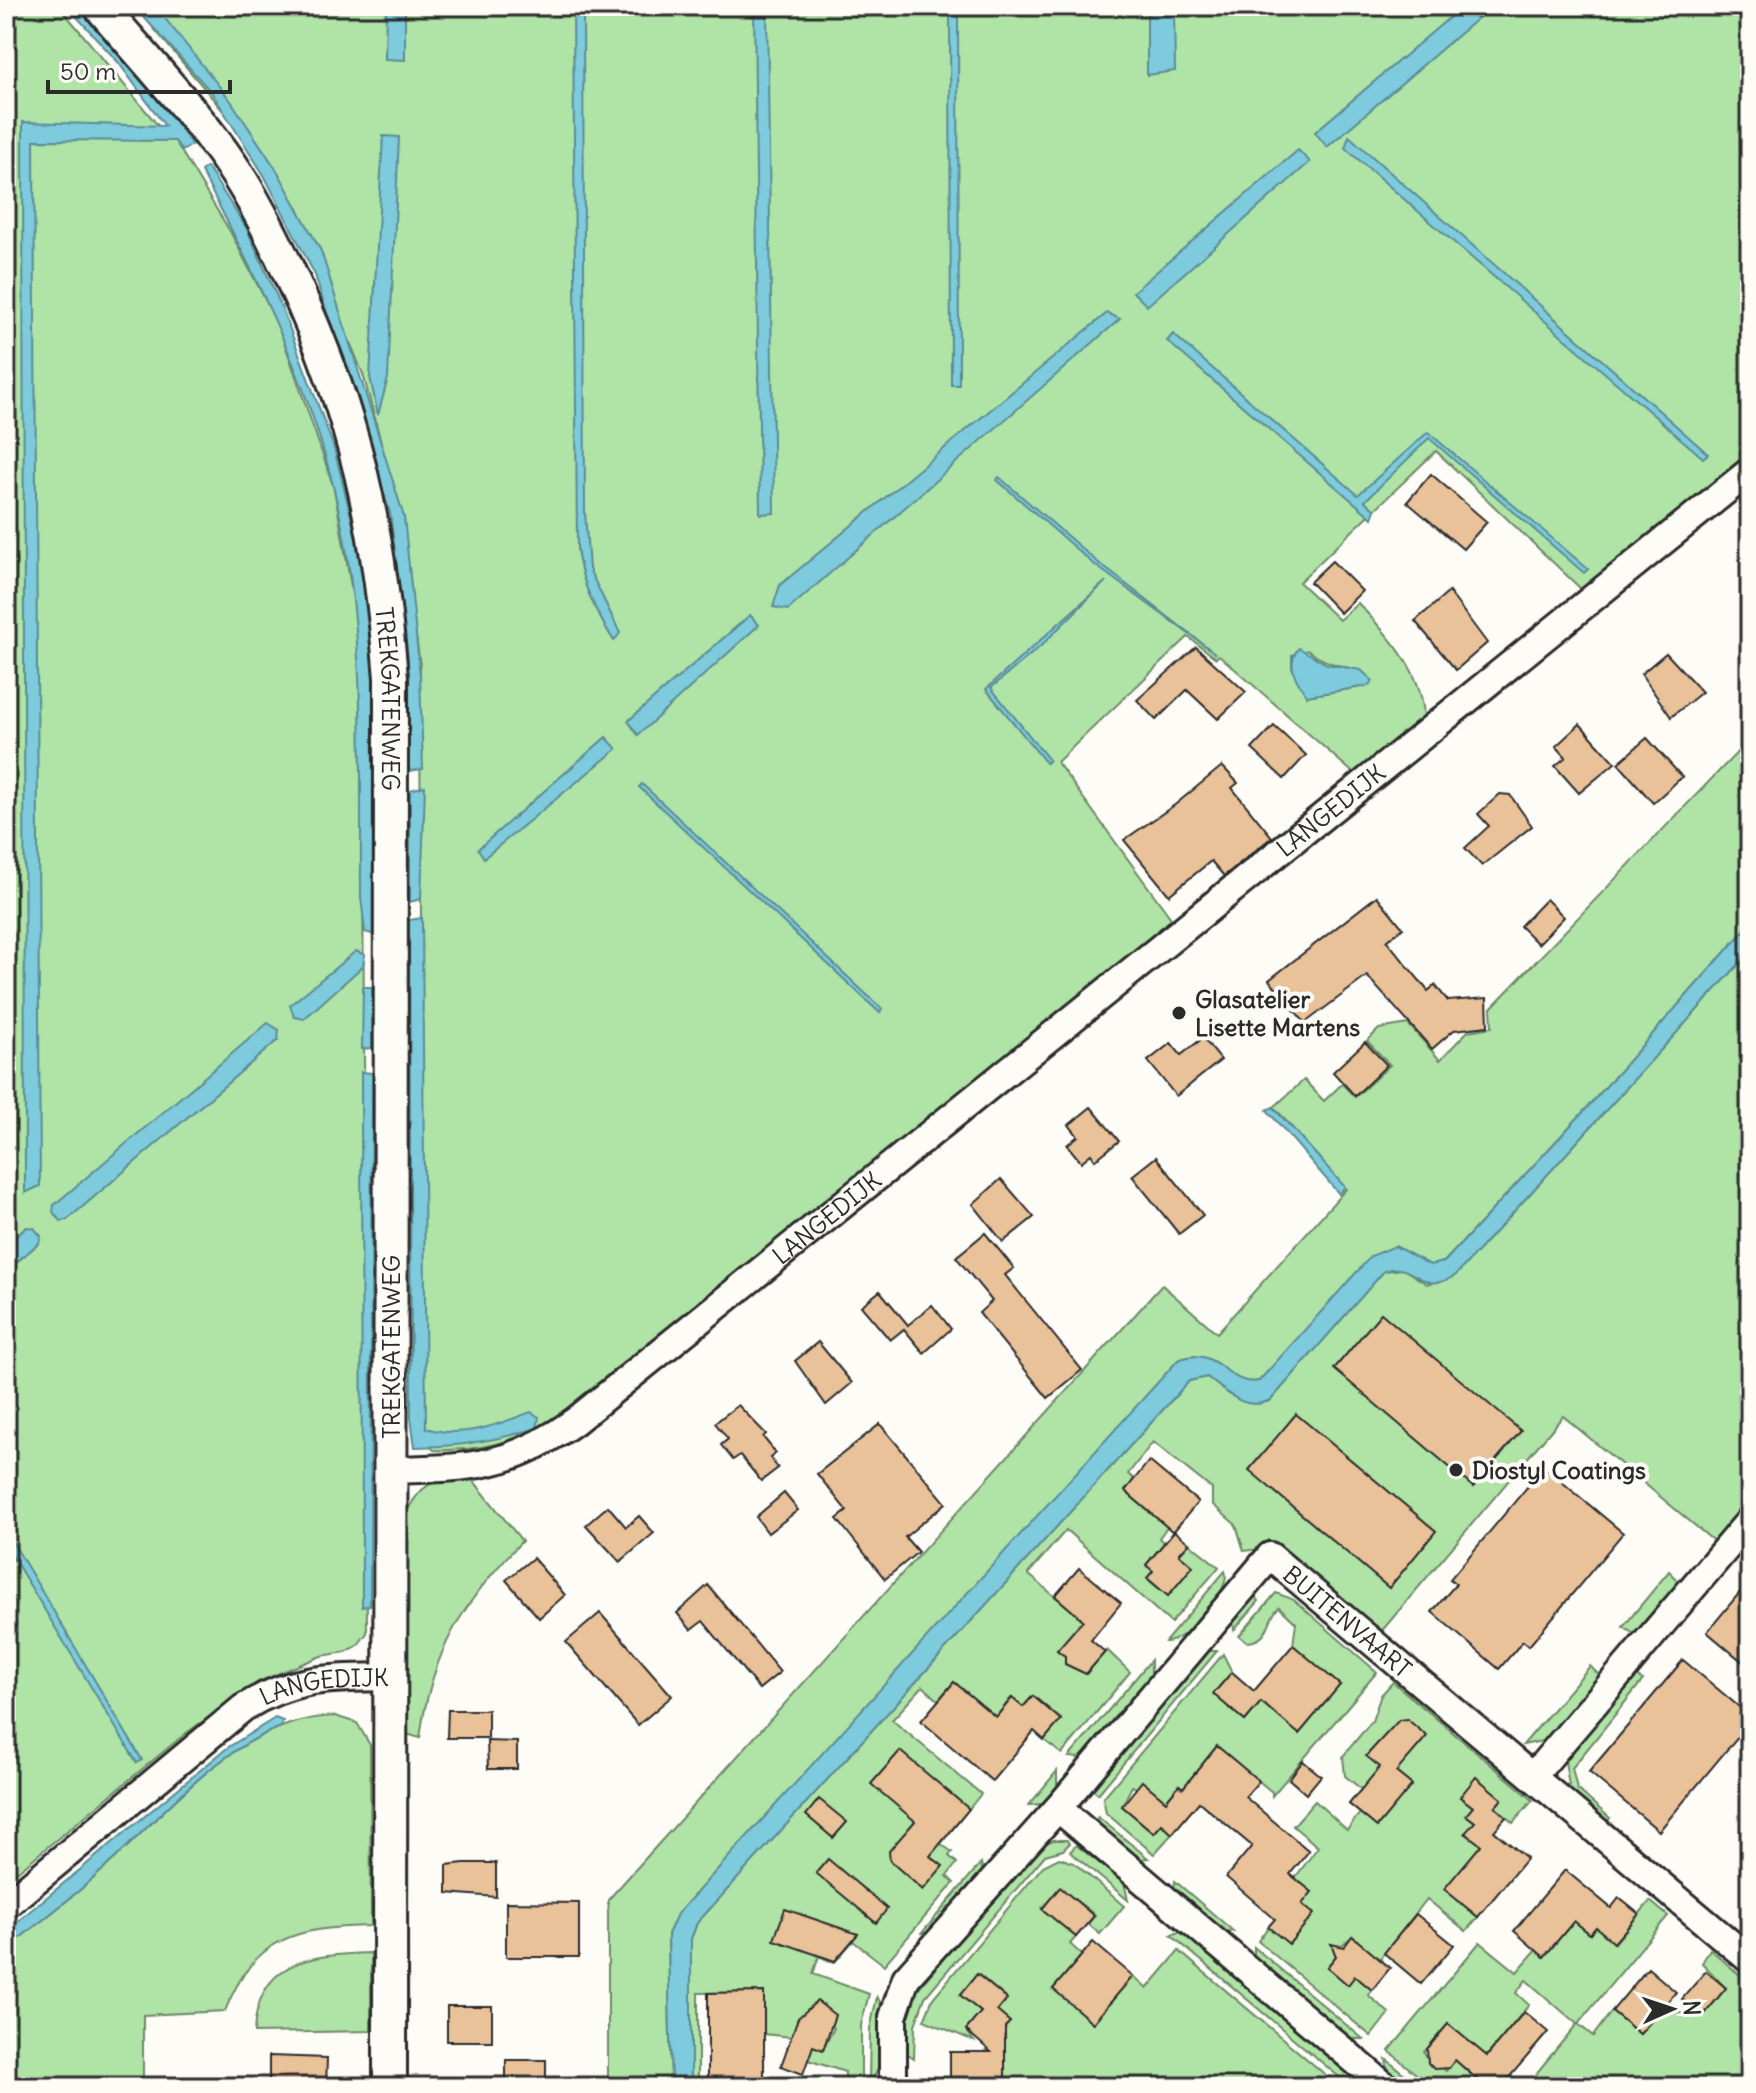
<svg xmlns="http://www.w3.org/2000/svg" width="1756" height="2093" font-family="Delius,sans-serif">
	<rect width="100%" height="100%" fill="#fdfcf7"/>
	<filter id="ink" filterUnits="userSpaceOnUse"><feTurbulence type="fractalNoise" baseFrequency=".0125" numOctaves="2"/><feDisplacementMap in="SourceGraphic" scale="16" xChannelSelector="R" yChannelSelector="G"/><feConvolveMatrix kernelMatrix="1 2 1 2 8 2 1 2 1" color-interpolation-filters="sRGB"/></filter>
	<g filter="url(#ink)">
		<!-- green -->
		<g fill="#afe4a6" stroke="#6d8868" stroke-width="2" fill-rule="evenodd">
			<polygon points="6,6 59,6 165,134 175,141 231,233 279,327 334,488 362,650 367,1633 357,1646 346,1652 321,1656 258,1682 185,1734 6,1881 6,1271 39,1243 27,1227 6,1245"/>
			<path d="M 135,6 L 1750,6 L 1750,456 L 1583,591 L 1436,451 L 1299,582 L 1339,620 L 1358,603 C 1391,640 1425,671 1424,724 L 1359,778 L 1219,655 L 1216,658 L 1188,637 L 1057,762 L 1173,921 L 568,1412 C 528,1438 483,1452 434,1450 L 423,1440 L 420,665 L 399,510 L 363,374 L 325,281 L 240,131 ZM 1308,650 C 1328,668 1354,664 1372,681 L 1367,686 L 1307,696 L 1292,667 L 1292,655 Z"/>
			<path d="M 1750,739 L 1750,924 L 1586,1109 L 1444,1262 L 1430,1265 L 1395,1246 L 1259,1381 C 1226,1388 1219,1343 1178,1360 L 668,1934 L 671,2087 L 608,2087 L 608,1900 L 1162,1285 L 1217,1333 L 1346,1189 L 1274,1107 L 1304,1080 L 1324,1101 L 1342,1084 L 1355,1097 L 1390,1065 L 1367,1041 L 1379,1029 L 1408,1024 L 1440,1060 L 1468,1031 L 1492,1027 L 1491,1008 Z"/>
			<path d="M 1750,952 L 1750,1502 L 1716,1543 L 1563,1416 L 1380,1633 L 1268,1540 L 1260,1549 L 1244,1551 L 1236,1525 L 1212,1504 L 1212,1489 L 1153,1442 L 1128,1474 L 1134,1479 L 1125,1491 L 1167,1527 L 1159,1538 L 1164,1543 L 1146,1565 L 1153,1571 L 1147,1579 L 1167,1595 L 1193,1566 L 1179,1554 L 1189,1543 L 1219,1567 L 1171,1623 L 1066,1530 L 1028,1574 L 1083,1620 L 1057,1650 L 1066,1657 L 1065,1664 L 1086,1674 L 1107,1650 L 1130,1672 L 1062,1754 L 1044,1740 L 1061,1719 L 1033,1696 L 1023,1707 L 1011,1698 L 996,1717 L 954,1682 L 938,1700 L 923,1686 L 892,1720 L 981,1794 L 941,1844 L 952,1852 L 949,1856 L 957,1863 L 947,1876 L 954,1883 L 884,1965 L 853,1941 L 834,1963 L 819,1956 L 813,1974 L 869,1994 L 861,2025 L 861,2084 L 845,2086 L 845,2072 L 808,2060 L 813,2046 L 823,2049 L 834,2028 L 831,2026 L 835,2015 L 825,2011 L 824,2004 L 813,2003 L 806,2017 L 798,2018 L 791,2037 L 764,2034 L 764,1992 L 698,1993 L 698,2087 L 691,2087 L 691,1939 L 697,1923 L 1189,1381 L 1207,1377 C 1228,1393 1245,1412 1271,1400 L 1384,1271 L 1403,1269 L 1427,1284 L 1456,1275 Z"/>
			<path d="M 469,1475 L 522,1541 C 463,1602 431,1652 420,1738 L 403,1733 L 406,1513 C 423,1480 434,1481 469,1475 Z"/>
			<path d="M 1225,1571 C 1233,1589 1185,1644 1165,1642 Z"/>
			<polygon points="1669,1571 1679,1581 1679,1587 1636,1635 1623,1627"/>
			<path d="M 1276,1593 L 1294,1600 L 1377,1672 L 1272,1796 L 1272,1792 L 1217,1746 L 1183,1788 L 1179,1785 L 1166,1801 L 1132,1786 L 1122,1806 L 1154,1833 L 1162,1824 L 1172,1834 L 1154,1854 L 1106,1813 L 1103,1798 L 1223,1654 L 1232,1672 L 1213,1694 L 1245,1721 L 1261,1702 L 1340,1685 L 1293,1645 L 1296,1623 L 1279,1607 C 1265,1621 1272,1639 1248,1642 L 1239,1636 Z"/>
			<polygon points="1253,1594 1259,1601 1234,1630 1233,1617"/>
			<polygon points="1204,1651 1217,1651 1098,1794 1091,1788"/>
			<polygon points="1151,1660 1151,1677 1086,1754 1079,1758 1069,1757"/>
			<polygon points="1590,1666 1600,1676 1599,1681 1547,1740 1523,1745"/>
			<polygon points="1634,1675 1643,1680 1572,1768 1577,1789 1610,1818 1606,1823 1570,1792 1565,1761"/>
			<polygon points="1393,1682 1533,1800 1513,1823 1495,1807 1502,1799 1477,1778 1460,1796 1473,1807 1466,1815 1475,1822 1466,1833 1481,1845 1445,1889 1478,1917 1466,1931 1427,1899 1378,1961 1353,1936 1334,1951 1336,1956 1327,1967 1348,1984 1355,1976 1372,1990 1368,1995 1389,2013 1371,2036 1258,1941 1268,1927 1302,1904 1295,1878 1318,1847 1293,1826 1315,1801 1347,1830 1360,1813 1349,1804 1361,1789 1345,1776 1343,1756 1372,1721 1381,1695"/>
			<path d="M 335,1716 L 357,1723 L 370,1745 L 371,1926 C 295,1928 255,1936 225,2011 L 143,2015 L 143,2087 L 6,2087 L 6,1949 C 41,1921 78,1894 110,1863 C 174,1804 241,1719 335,1716 Z"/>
			<polygon points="1057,1771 1057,1787 1042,1804 1029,1805"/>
			<polygon points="1098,1817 1148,1858 1134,1860 1094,1822"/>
			<polygon points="1053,1840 1067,1840 1069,1844 1063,1850 1045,1855 925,1997 915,2025 914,2058 905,2052 906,2017 917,1990 1037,1847"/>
			<polygon points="1076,1845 1124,1882 1128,1900 1070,1852"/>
			<polygon points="1059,1858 1074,1863 1124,1906 1100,1934 1088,1924 1095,1915 1060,1888 1042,1908 1076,1937 1070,1944 1082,1955 1053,1989 1133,1976 1147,1989 1179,1951 1340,2087 1005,2087 1005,2052 984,2052 1010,2022 997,2011 1007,1999 978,1974 961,1995 981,2012 966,2030 974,2041 924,2020 933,1998 1043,1866"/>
			<polygon points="981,1863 983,1873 931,1933 922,1933"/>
			<polygon points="1175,1881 1233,1931 1219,1931 1174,1893"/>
			<polygon points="1650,1901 1668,1916 1578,2024 1593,2036 1612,2011 1640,2034 1668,2001 1683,2014 1691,2006 1703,2016 1726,1988 1702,1963 1710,1949 1750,1984 1750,2087 1525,2087 1577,2024 1526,1980 1516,1993 1529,2005 1486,2057 1448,2024 1424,2052 1434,2069 1440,2066 1446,2071 1455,2060 1475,2078 1467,2087 1431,2087 1389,2051 1480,1942 1517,1972 1536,1950 1544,1956 1574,1921 1590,1934 1596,1927 1615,1943"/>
			<polygon points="1179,1932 1188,1935 1368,2087 1351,2087 1171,1935"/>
			<polygon points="1254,1947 1363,2039 1348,2039 1254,1959"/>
			<path d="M 371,1953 L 371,2031 L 254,2033 C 257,1960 309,1955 371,1953 Z"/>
			<path d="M 877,1997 C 889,2011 884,2072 869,2083 L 870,2029 Z"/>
			<path d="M 1386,2059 L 1420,2087 C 1400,2087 1388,2080 1386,2059 Z"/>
		</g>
		<!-- water -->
		<g fill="#7dcbdc" stroke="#5c8b95" stroke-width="2">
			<polygon points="67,6 80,6 136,65 192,145 182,151 175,141 34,140 40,1186 25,1193 23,122 165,126 118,62"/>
			<polygon points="134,6 155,6 231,101 278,172 321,251 404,517 420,675 423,769 409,771 408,660 390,513 315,275 264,175 212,93"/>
			<polygon points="386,6 405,6 405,60 385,59"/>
			<path d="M 573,6 L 583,6 L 585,512 L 589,569 L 620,633 L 614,641 C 595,611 582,585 577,549 Z"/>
			<polygon points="754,6 767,6 774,513 760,514"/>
			<polygon points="950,6 958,6 959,385 951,385"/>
			<polygon points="1147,6 1174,6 1175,71 1147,75"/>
			<polygon points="1463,6 1492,6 1327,147 1315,132"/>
			<polygon points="383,136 399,137 388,378 378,415 370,377"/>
			<polygon points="1349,136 1708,454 1703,458 1345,148"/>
			<polygon points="1298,150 1310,162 1147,306 1133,292"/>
			<path d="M 207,167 L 247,229 L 282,308 L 334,448 L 355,532 L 368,611 L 373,667 L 375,935 L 365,932 L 361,897 C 360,775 366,653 343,532 C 320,404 261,285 201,171 Z"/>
			<polygon points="1107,313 1120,319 788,610 773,607 780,585"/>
			<polygon points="1173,334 1358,495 1428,432 1588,569 1584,573 1429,438 1365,501 1375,510 1372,518 1167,341"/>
			<polygon points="999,477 1095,560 1216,654 1091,562 997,480"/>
			<polygon points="1106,581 1042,645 991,688 1049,760 1046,763 986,689"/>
			<polygon points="750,615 759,625 638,735 628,721"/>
			<path d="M 1299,648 L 1327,664 L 1361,670 L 1373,681 L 1368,686 L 1307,696 C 1296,681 1285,663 1299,648 Z"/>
			<polygon points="606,737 617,749 484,858 478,849"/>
			<polygon points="642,784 882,1009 880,1013 639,787"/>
			<polygon points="425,786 421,899 410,902 410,790"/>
			<path d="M 422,918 L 426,1428 C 462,1439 497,1425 531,1412 L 539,1417 L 537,1428 C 496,1441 458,1447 415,1447 L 411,1418 L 409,920 Z"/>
			<path d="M 1750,924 L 1750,952 L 1456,1275 C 1420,1298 1415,1259 1384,1271 L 1271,1400 C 1244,1412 1228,1393 1207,1377 L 1189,1381 L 697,1923 L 691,1939 L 691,2087 L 671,2087 L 668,1934 L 677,1914 L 1178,1360 C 1219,1343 1226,1388 1259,1381 L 1371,1256 L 1395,1246 L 1430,1265 L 1444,1262 L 1586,1109 Z"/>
			<polygon points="356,951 365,955 363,966 304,1019 294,1017 290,1005"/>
			<polygon points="363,987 372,987 372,1048 362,1049"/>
			<polygon points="268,1023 279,1030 278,1040 67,1220 61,1221 53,1212 54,1205"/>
			<polygon points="361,1072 372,1073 370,1605 362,1607"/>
			<polygon points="1273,1107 1345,1187 1339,1194 1267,1110"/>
			<polygon points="27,1227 34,1228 41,1236 39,1243 6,1271 6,1245"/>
			<polygon points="6,1531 142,1760 137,1763 6,1546"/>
			<path d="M 275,1718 L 283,1721 L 281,1727 C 214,1752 162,1815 110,1863 C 78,1894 41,1921 6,1949 L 6,1931 L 227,1748 Z"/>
		</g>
		<!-- building -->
		<g fill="#eac29a" stroke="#2b2b2b" stroke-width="2">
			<polygon points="1431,474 1487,522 1463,549 1407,502"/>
			<polygon points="1332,561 1362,591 1340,613 1310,582"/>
			<polygon points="1449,592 1487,643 1456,670 1415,621"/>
			<polygon points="1196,647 1246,692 1218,719 1187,690 1156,720 1137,700"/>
			<polygon points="1666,653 1702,692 1671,717 1641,674"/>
			<polygon points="1580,724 1615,763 1579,793 1555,766 1566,757 1556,746"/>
			<polygon points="1274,726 1306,755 1284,779 1252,749"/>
			<polygon points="1647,738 1682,777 1653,803 1618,763"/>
			<polygon points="1222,766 1238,783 1232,788 1272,837 1224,876 1211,861 1169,895 1124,840 1176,804"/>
			<polygon points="1500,794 1510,795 1532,826 1482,866 1465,848 1489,826 1478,814"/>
			<polygon points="1377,896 1403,928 1387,941 1428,991 1435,985 1448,1001 1487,998 1488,1026 1454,1030 1432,1049 1367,976 1305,1023 1269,980"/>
			<polygon points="1546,899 1564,917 1538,944 1520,926"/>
			<polygon points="1203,1038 1221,1060 1176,1096 1148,1061 1171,1043 1181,1055"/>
			<polygon points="1365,1042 1387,1065 1355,1096 1333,1072"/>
			<polygon points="1091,1107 1119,1141 1095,1160 1091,1154 1081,1162 1067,1145 1078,1136 1069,1125"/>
			<polygon points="1156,1157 1203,1215 1179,1234 1132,1176"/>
			<polygon points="1001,1179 1034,1217 1003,1242 973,1204"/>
			<polygon points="985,1233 1014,1268 1005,1275 1082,1370 1048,1398 979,1313 992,1301 956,1257"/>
			<polygon points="880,1291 908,1325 932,1305 951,1329 924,1353 904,1329 890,1340 861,1306"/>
			<polygon points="1381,1313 1521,1431 1473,1487 1334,1369"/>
			<polygon points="818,1342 852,1383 826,1405 795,1361"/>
			<polygon points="738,1405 766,1434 763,1437 776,1453 770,1458 778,1468 761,1481 740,1455 733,1460 721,1445 728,1439 715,1423"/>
			<polygon points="1296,1414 1436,1531 1389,1588 1249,1470"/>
			<polygon points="880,1424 946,1503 905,1537 918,1552 885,1579 837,1519 847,1511 817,1474"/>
			<polygon points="1149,1461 1198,1502 1173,1532 1125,1491"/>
			<polygon points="1544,1467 1623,1533 1529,1646 1523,1641 1499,1669 1432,1612 1456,1584 1450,1579"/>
			<polygon points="784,1493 798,1510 768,1533 756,1517"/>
			<polygon points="608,1506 626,1527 639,1516 654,1533 620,1562 586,1525"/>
			<polygon points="1174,1531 1189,1543 1179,1554 1193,1566 1168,1596 1147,1578 1153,1571 1146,1565"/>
			<polygon points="533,1558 565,1595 539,1618 506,1580"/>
			<polygon points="1079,1568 1121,1603 1091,1640 1105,1652 1086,1674 1065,1664 1065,1656 1057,1650 1083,1620 1055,1596"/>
			<polygon points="1750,1580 1750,1668 1707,1632"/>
			<polygon points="708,1585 780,1672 759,1689 703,1621 691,1630 677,1613"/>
			<polygon points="600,1613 672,1696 638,1725 566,1642"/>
			<polygon points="1293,1645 1340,1685 1299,1734 1261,1702 1245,1721 1213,1694 1232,1672 1254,1691"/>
			<polygon points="1683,1660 1750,1716 1750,1722 1659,1831 1589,1772"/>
			<polygon points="954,1682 996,1717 1012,1698 1023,1707 1033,1696 1061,1720 1044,1740 1034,1731 992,1781 921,1721"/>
			<polygon points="448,1710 488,1710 488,1738 447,1738"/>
			<polygon points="1407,1719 1427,1736 1396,1772 1412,1785 1377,1827 1349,1804 1380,1767 1366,1756 1399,1720"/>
			<polygon points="487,1741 517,1742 517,1769 488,1769"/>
			<polygon points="1217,1746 1259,1781 1245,1797 1309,1851 1290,1874 1312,1892 1302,1904 1314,1914 1289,1944 1268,1927 1275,1919 1226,1877 1252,1846 1199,1802 1172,1834 1162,1824 1154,1833 1122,1806 1142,1781 1166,1801 1179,1785 1183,1788"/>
			<polygon points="900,1751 969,1809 930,1856 943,1866 923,1890 890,1861 889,1851 915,1821 871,1784"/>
			<polygon points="1303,1761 1321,1776 1306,1794 1289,1779"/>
			<polygon points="1476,1777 1502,1799 1495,1807 1506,1817 1494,1831 1527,1858 1478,1917 1444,1889 1481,1845 1465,1833 1475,1822 1466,1815 1473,1807 1460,1797"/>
			<polygon points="819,1799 847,1822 833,1838 806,1815"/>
			<polygon points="828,1859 887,1909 876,1923 816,1873"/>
			<polygon points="464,1863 496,1863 496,1897 447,1893 447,1865"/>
			<polygon points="1565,1870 1611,1908 1619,1898 1639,1914 1614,1943 1596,1927 1590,1934 1574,1921 1544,1957 1514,1931"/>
			<polygon points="1060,1887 1094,1916 1076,1937 1042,1909"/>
			<polygon points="506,1902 579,1903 579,1957 506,1957"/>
			<polygon points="785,1909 858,1934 835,1961 774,1940"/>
			<polygon points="1416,1914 1454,1945 1421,1984 1384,1953"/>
			<polygon points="1352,1936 1390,1968 1372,1990 1355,1976 1348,1985 1327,1967 1336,1956 1331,1944 1344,1947"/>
			<polygon points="1093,1942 1133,1976 1093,2023 1053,1989"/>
			<polygon points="1648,1968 1676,1992 1640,2034 1612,2011"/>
			<polygon points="1706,1971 1726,1988 1703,2016 1682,1999"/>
			<polygon points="977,1974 1007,1999 997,2011 1010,2022 1005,2027 1005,2087 950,2087 950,2052 991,2052 966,2030 981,2012 960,1995"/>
			<polygon points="764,1992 764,2087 708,2087 708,1993"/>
			<polygon points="817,2001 835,2015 823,2050 813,2046 803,2074 781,2066 798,2018"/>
			<rect x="447" y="2006" width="45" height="35"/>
			<polygon points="1524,2012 1548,2032 1501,2087 1486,2087 1455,2060 1449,2068 1434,2069 1428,2063 1427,2049 1448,2024 1487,2056"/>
			<polygon points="269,2056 327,2058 326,2087 269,2087"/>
			<rect x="506" y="2060" width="40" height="27"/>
		</g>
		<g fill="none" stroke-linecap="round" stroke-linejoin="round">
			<!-- minor casing -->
			<g stroke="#2b2b2b" stroke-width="32">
				<g id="minor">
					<path id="s1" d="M 391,1470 C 468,1468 511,1468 575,1421 L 1750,471"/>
					<polyline points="1533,1776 1750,1520"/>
					<polyline points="1058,1808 1386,2087"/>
					<path id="s2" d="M 6,1905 L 243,1708 C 294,1676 332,1678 390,1677"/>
					<path id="s3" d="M 893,2087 L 893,2017 L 906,1978 L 1058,1808 L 1270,1556 L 1750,1960"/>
				</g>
			</g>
			<!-- tertiary casing -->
			<g stroke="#2b2b2b" stroke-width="38">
				<g id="tertiary">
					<path id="s4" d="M 100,6 C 138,51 178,94 214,141 C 246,182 271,232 292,279 C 356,417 379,527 391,678 L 390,2087"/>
				</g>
			</g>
			<!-- minor -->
			<use href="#minor" stroke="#fdfcf7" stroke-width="26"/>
			<!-- tertiary -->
			<use href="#tertiary" stroke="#fdfcf7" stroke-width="32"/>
		</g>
	</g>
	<!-- markers -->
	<g fill="#2b2b2b" stroke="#fdfcf7" stroke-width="3">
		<circle cx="1179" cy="1013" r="8"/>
		<circle cx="1456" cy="1470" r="8"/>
	</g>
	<g text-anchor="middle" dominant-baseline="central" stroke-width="8" stroke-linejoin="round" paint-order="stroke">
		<!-- street labels -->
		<g font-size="24" fill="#2b2b2b" stroke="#fdfcf7">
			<text stroke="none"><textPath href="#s4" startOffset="770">TREKGATENWEG</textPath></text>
			<text stroke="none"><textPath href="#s1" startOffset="1166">LANGEDIJK</textPath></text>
			<text stroke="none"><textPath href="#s1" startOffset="518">LANGEDIJK</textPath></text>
			<text transform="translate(391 1347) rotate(-90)">TREKGATENWEG</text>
			<text stroke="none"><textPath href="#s3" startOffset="770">BUITENVAART</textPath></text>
			<text stroke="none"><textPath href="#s2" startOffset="394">LANGEDIJK</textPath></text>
		</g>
		<!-- poi labels -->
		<g font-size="24" font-weight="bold" fill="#2b2b2b" stroke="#fdfcf7" text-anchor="start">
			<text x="1195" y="999">Glasatelier<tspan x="1195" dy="28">Lisette Martens</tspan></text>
			<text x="1472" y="1470">Diostyl Coatings</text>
		</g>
	</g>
	<!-- margin -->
	<rect width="1756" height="2093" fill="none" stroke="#fdfcf7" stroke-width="32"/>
	<rect x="16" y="16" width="1724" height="2061" fill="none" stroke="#2b2b2b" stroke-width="3" filter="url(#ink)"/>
	<!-- north arrow -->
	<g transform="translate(1672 2009) rotate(87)" stroke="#fdfcf7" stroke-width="6" paint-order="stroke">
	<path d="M0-6L14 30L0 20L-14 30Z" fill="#2b2b2b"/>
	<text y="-12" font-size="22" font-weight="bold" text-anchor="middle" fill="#2b2b2b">N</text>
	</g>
	<!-- scale -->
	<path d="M48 80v12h182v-12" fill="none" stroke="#2b2b2b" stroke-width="4"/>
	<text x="60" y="80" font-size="24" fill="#2b2b2b" stroke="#fdfcf7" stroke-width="6" paint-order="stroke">50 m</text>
</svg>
